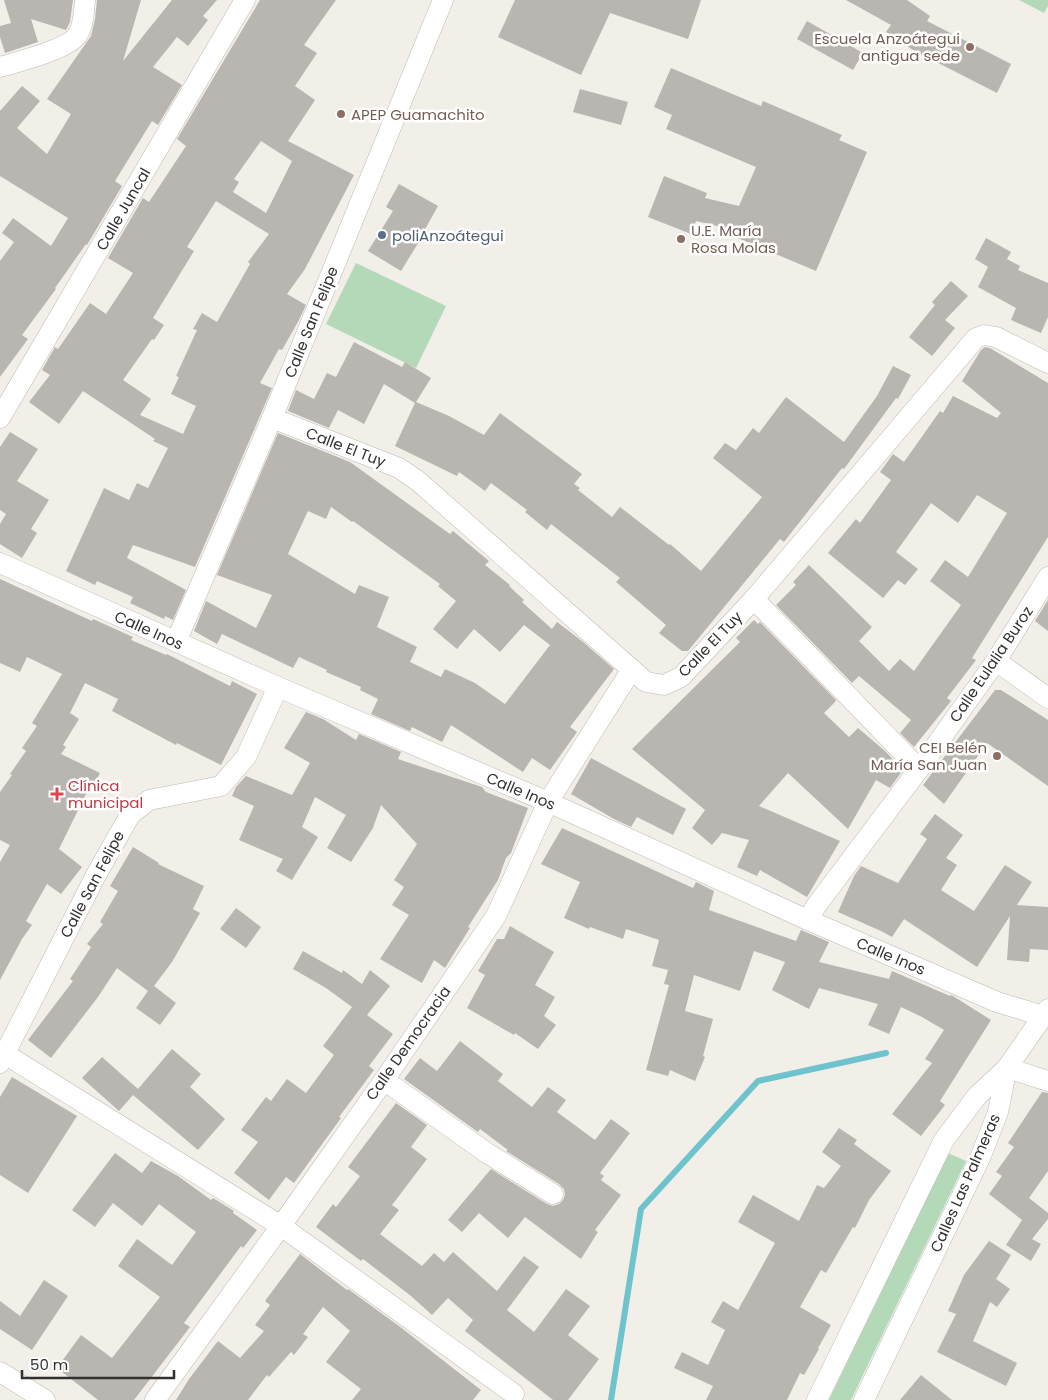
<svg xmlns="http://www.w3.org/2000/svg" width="1048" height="1400" font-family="Poppins,sans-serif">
	<rect width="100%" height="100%" fill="#f2efe9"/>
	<!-- green -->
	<g fill="#b4d9b9">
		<polygon points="1019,0 1048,0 1048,6 1044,13"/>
		<polygon points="356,263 446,306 416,368 326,324"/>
		<polygon points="948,1153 966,1161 851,1400 829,1400"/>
	</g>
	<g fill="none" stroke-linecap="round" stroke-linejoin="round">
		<!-- stream -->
		<polyline stroke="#6ec3cc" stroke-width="6" points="611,1400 641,1209 758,1081 886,1053"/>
	</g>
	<!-- building -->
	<g fill="#b9b5b0" fill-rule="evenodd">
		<polygon points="4,0 73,0 70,22 66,30 31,19 38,42 5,53 0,37 0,26 11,23"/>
		<polygon points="97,0 141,0 123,61 172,0 217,0 203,16 208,20 188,46 177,37 153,67 182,85 158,125 152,121 115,181 122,186 87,245 86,244 55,288 56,289 22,335 28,339 0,377 0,261 14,242 2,233 13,218 51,246 68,218 0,176 0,111 22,86 40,101 17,128 47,154 71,114 47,99 91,36 95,19"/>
		<path d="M 260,0 L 336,0 L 304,45 L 317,53 L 295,86 L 315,100 L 288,141 L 354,175 L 305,269 L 287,294 L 306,305 L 299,320 L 282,350 L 279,349 L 260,383 L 272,388 L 195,567 L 133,545 L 127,558 L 186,590 L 173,620 L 165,616 L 164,619 L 130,603 L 133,597 L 97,581 L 95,585 L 66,571 L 104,488 L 129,500 L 137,483 L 148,488 L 168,448 L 153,441 L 155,439 L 83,391 L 59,424 L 29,402 L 50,375 L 42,370 L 55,347 L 58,349 L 90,303 L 106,314 L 133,273 L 108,258 L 143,198 L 149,202 L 186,146 L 177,139 ZM 261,141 L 292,161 L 266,213 L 233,192 L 239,182 L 234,179 ZM 216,201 L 269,234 L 248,262 L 250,264 L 217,322 L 202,313 L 193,329 L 197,330 L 176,376 L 179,377 L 171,394 L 196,406 L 183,434 L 140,415 L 151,399 L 123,380 L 152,339 L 154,340 L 164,325 L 153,318 L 194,251 L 187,247 Z"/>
		<polygon points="515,0 701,0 688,39 610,13 581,75 498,37"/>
		<polygon points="846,0 907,0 930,16 927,21 1011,64 997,93 913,50 886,32 891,25"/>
		<polygon points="807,21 863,53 853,70 797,39"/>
		<polygon points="671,68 761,106 763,101 842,135 839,140 867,152 816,271 728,234 730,229 696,221 691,234 648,217 664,176 707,193 705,198 739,206 756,167 666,129 672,115 654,107"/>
		<polygon points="580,89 628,102 621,125 573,112"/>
		<polygon points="399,184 438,206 424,231 425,232 401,271 368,251 393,211 386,207"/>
		<polygon points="986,238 1011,252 1007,259 1020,266 1018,270 1048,283 1048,317 1041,333 1011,320 1016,308 978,287 988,267 975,259"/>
		<polygon points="951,281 968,296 945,320 955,328 932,356 909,337 935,305 932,302"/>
		<polygon points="354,342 402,367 405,362 431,378 416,402 449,416 484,435 500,413 582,474 574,484 580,488 578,490 612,517 620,507 669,545 670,544 701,571 762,497 713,458 725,443 736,450 753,428 759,433 786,397 844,442 877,396 893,366 911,375 898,399 896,398 844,469 842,468 784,542 780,539 688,651 682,651 659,633 666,625 616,582 620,578 551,524 547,530 525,512 527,510 491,483 485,491 459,472 457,476 395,446 415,403 384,384 364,424 338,410 329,428 288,411 296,390 314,399 327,373 336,377"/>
		<polygon points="985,347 990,348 1048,383 1048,537 972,658 976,660 947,698 951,701 914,747 900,733 911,720 859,676 852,683 776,605 796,585 793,582 809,565 872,627 859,641 889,671 900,659 914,671 961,605 930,581 945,560 968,577 1007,513 977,495 958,523 931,503 896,552 918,569 905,585 898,580 883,598 828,553 856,519 860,523 891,480 880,472 893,454 904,462 940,411 943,413 953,396 997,418 1001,413 962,381 981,350"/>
		<polygon points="10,432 38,449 17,481 49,500 31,529 37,533 22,558 0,544 0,524 6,514 0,510 0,447"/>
		<path d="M 278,433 L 350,462 L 450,534 L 453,531 L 489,561 L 485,565 L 510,585 L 509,586 L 524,600 L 522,602 L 552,629 L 557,622 L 582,641 L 614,669 L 570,727 L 577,732 L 550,770 L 532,758 L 523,772 L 451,725 L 442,742 L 412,727 L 410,731 L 371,714 L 378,699 L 360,690 L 361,687 L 326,672 L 327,670 L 299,657 L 293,668 L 222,634 L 217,644 L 194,631 L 206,601 L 256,628 L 272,595 L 217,575 ZM 331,507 L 352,522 L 353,521 L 440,584 L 438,586 L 456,601 L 433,629 L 457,649 L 474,629 L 500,652 L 524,625 L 550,645 L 505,704 L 475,683 L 445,669 L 441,677 L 410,662 L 417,647 L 377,627 L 389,597 L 359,585 L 355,594 L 288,554 L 308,511 L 326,519 Z"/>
		<polygon points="0,579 92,621 93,619 133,637 131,640 166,655 167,654 230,686 232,681 257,694 221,765 177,743 176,745 112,711 118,699 85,683 70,713 79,719 63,745 66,747 61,754 100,773 91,792 88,790 59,849 82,867 61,894 47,884 26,921 32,925 22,939 0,980 0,862 10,845 0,840 0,792 12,775 10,774 26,751 22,748 37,726 32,723 62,674 27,657 20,672 0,663"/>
		<polygon points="1048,600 1048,631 1035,621"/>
		<polygon points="754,620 758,624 760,622 836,700 835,702 824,713 849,737 858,728 885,751 903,770 890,788 876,780 848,829 788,773 759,806 840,841 807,897 760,870 757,876 737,867 749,840 722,833 712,845 692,828 705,810 632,749 740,642 736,638"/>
		<polygon points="995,690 1001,690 1048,720 1048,786 987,743 944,804 923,785"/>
		<polygon points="306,712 323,719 356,740 359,734 401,752 398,759 482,787 486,792 528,808 511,853 506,858 498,880 468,927 470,928 445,968 434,960 422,983 380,959 409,915 392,905 404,887 394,880 417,844 381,805 373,828 351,862 327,848 346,815 315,797 302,827 318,837 292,880 276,871 283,859 239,840 254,806 232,796 236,787 246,776 292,795 310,763 284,748"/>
		<polygon points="591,758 686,809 673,835 637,817 631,827 614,819 571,794"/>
		<polygon points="935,814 963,835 946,858 957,865 941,890 974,911 1005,865 1032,882 1017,905 1048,907 1048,950 1030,949 1029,962 1007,960 1010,916 977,967 904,919 892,937 881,931 838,912 854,876 861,866 898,883 927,839 920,834"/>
		<polygon points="562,828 693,888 696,882 714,891 709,910 796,941 801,930 829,942 819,962 889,979 892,971 950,996 951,995 953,996 991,1020 940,1101 945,1105 921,1136 892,1114 932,1063 925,1059 944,1030 922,1017 901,1007 889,1034 868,1025 878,1004 819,988 809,1009 772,990 785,962 754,951 740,991 694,975 685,1011 713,1019 703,1056 705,1057 695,1081 670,1070 668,1076 646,1070 669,985 664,984 668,970 652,966 659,940 626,929 623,939 590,927 589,929 564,918 580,882 541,864"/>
		<polygon points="133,847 159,863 158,864 204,886 193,909 200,913 172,962 154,986 176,1003 160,1025 136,1008 148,991 117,968 98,997 51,1058 28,1040 73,981 70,979 91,947 87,944 103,924 100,922 118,891 110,886"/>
		<polygon points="236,908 261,927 246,948 220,929"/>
		<polygon points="510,926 554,952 535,985 555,997 544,1016 556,1025 538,1049 515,1033 514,1035 467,1008 485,975 478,971 497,939 504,939"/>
		<polygon points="303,951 342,973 343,970 362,984 370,970 390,986 367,1015 393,1034 369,1066 374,1070 339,1117 341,1118 294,1183 286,1177 269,1200 234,1173 258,1142 241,1130 266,1097 271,1101 287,1079 306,1093 334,1055 323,1046 352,1007 326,988 293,969"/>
		<polygon points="460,1041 503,1074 498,1081 532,1107 548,1087 566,1100 557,1112 595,1140 611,1119 630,1133 600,1173 604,1176 601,1180 621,1195 595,1230 598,1232 581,1259 525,1217 508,1238 479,1213 462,1232 448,1220 491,1169 547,1204 553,1206 559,1204 563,1200 565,1195 564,1189 559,1184 506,1151 508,1150 480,1129 478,1132 404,1079 420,1058 437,1071"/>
		<polygon points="172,1049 201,1074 190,1087 225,1119 198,1150 133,1095 119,1111 82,1078 102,1057 138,1089"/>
		<polygon points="12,1077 77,1116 28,1193 0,1175 0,1097"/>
		<polygon points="1042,1092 1048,1093 1048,1171 1029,1198 1048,1213 1048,1219 1032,1239 1041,1244 1031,1261 1006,1245 1022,1220 989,1194 1002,1176 996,1172 1014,1147 1008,1143"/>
		<polygon points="396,1103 427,1125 411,1147 427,1159 392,1205 399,1210 380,1234 422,1266 434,1253 444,1262 453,1252 497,1291 524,1256 539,1267 507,1310 534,1332 566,1289 590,1306 568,1335 599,1359 568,1400 553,1400 465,1331 473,1320 448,1298 432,1315 411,1296 363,1259 361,1261 316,1227 333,1204 336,1207 360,1176 348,1167"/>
		<polygon points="839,1128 857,1140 854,1144 891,1171 869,1200 855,1228 853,1227 826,1273 821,1270 800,1307 831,1325 818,1348 819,1349 804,1375 800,1373 787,1400 706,1400 713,1386 674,1368 682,1352 708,1365 725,1330 711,1322 723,1301 738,1310 775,1243 738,1222 753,1195 799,1221 817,1185 824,1188 841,1166 822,1152"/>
		<polygon points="115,1153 142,1173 151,1161 178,1176 211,1200 213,1198 234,1211 233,1213 257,1230 243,1248 241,1246 184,1323 190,1327 134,1400 98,1400 57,1368 81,1335 112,1358 160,1297 118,1266 137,1239 172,1265 196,1232 159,1204 142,1226 113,1203 95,1227 72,1210"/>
		<polygon points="989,1241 1011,1255 996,1279 1010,1289 997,1307 990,1302 973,1341 1017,1363 1006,1386 937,1352 956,1314 948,1311 964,1275"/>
		<polygon points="300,1254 347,1290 348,1289 399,1326 481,1390 473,1400 352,1400 361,1389 326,1362 350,1331 323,1307 303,1334 308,1337 294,1355 291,1352 269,1377 267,1375 248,1400 176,1400 189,1379 218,1341 240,1358 264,1331 255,1325 270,1305 265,1301"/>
		<polygon points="44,1280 68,1296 32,1350 0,1329 0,1301 20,1316"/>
		<polygon points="921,1375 932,1384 952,1400 900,1400"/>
	</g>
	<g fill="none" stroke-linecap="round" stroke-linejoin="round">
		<!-- minor casing -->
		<g stroke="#bdbab4" stroke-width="21">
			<g id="minor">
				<path d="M 0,67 C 17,62 70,49 78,34 C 84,24 84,11 85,0"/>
				<polyline points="0,418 245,0"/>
				<polyline points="272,418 399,468 418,481 646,682 664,685 681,677 754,599 976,338 984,335 996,337 1048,363"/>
				<polyline points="0,563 278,687 548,802 808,920 997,1002 1043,1016"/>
				<polyline points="754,599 919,769"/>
				<polyline points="176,642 272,418 443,0"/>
				<polyline points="996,661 1048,698"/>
				<polyline points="808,920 816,906 919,769 996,661 1048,577"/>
				<polyline points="5,1054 281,1226 514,1394"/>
				<polyline points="0,1063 96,875 130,815 149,800 221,786 246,757 278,687"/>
				<polyline points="1007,1068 1048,1081"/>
				<polyline points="384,1080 487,1153 553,1194"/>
				<polyline points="0,1372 45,1400"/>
				<polyline points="155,1400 281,1226 387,1076 496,916 548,802 632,669"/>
				<polyline points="817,1400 944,1140 977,1096 1007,1068 1048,1009"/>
				<polyline points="864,1400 980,1158 998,1112 1007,1068"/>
			</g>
		</g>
		<!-- minor -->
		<use href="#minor" stroke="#fff" stroke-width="20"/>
	</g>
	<!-- markers -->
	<g fill="#8d6e63" stroke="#fff" stroke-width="2">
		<circle cx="970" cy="47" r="5"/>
		<circle cx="341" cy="114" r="5"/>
		<circle cx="681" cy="239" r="5"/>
		<circle cx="997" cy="756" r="5"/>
	</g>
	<circle fill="#5c6f8a" stroke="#fff" stroke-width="2" cx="382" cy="235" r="5"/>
	<path fill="#e0444e" stroke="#fff" stroke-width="2" d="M54.5 786.5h5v5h5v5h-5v5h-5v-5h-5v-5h5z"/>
	<g text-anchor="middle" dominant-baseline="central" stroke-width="5" stroke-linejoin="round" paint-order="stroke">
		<!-- education labels -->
		<g font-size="15" fill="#785e54" stroke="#fff" text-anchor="end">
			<text x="960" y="38">Escuela Anzoátegui<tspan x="960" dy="17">antigua sede</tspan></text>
			<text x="351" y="114" text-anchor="start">APEP Guamachito</text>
			<text x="691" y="230" text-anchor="start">U.E. María<tspan x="691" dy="17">Rosa Molas</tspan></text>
			<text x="987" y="747">CEI Belén<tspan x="987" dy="17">María San Juan</tspan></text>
		</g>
		<!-- street labels -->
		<g font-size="15" fill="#32312f" stroke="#fff">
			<text transform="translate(123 209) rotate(-60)">Calle Juncal</text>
			<text transform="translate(311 322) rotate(-68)">Calle San Felipe</text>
			<text transform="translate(346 447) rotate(21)">Calle El Tuy</text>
			<text transform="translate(149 630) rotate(24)">Calle Inos</text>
			<text transform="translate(710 644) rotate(-46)">Calle El Tuy</text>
			<text transform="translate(991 664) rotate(-56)">Calle Eulalia Buroz</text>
			<text transform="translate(521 791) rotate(23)">Calle Inos</text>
			<text transform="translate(92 884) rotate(-62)">Calle San Felipe</text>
			<text transform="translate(891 956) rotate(23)">Calle Inos</text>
			<text transform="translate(408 1043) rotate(-55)">Calle Democracia</text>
			<text transform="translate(965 1183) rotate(-66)">Calles Las Palmeras</text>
		</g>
		<!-- service labels -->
		<g font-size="15" fill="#4e5e75" stroke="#fff" text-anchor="start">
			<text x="392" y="235">poliAnzoátegui</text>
		</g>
		<!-- health labels -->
		<g font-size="15" fill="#be3a42" stroke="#fff" text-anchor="start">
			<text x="68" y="785">Clínica<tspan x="68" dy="17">municipal</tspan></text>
		</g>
	</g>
	<!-- scale -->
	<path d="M22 1370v8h152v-8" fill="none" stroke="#32312f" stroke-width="2.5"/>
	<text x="30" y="1370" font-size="15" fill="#32312f" stroke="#ffffff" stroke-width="4" paint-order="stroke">50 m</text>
</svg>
